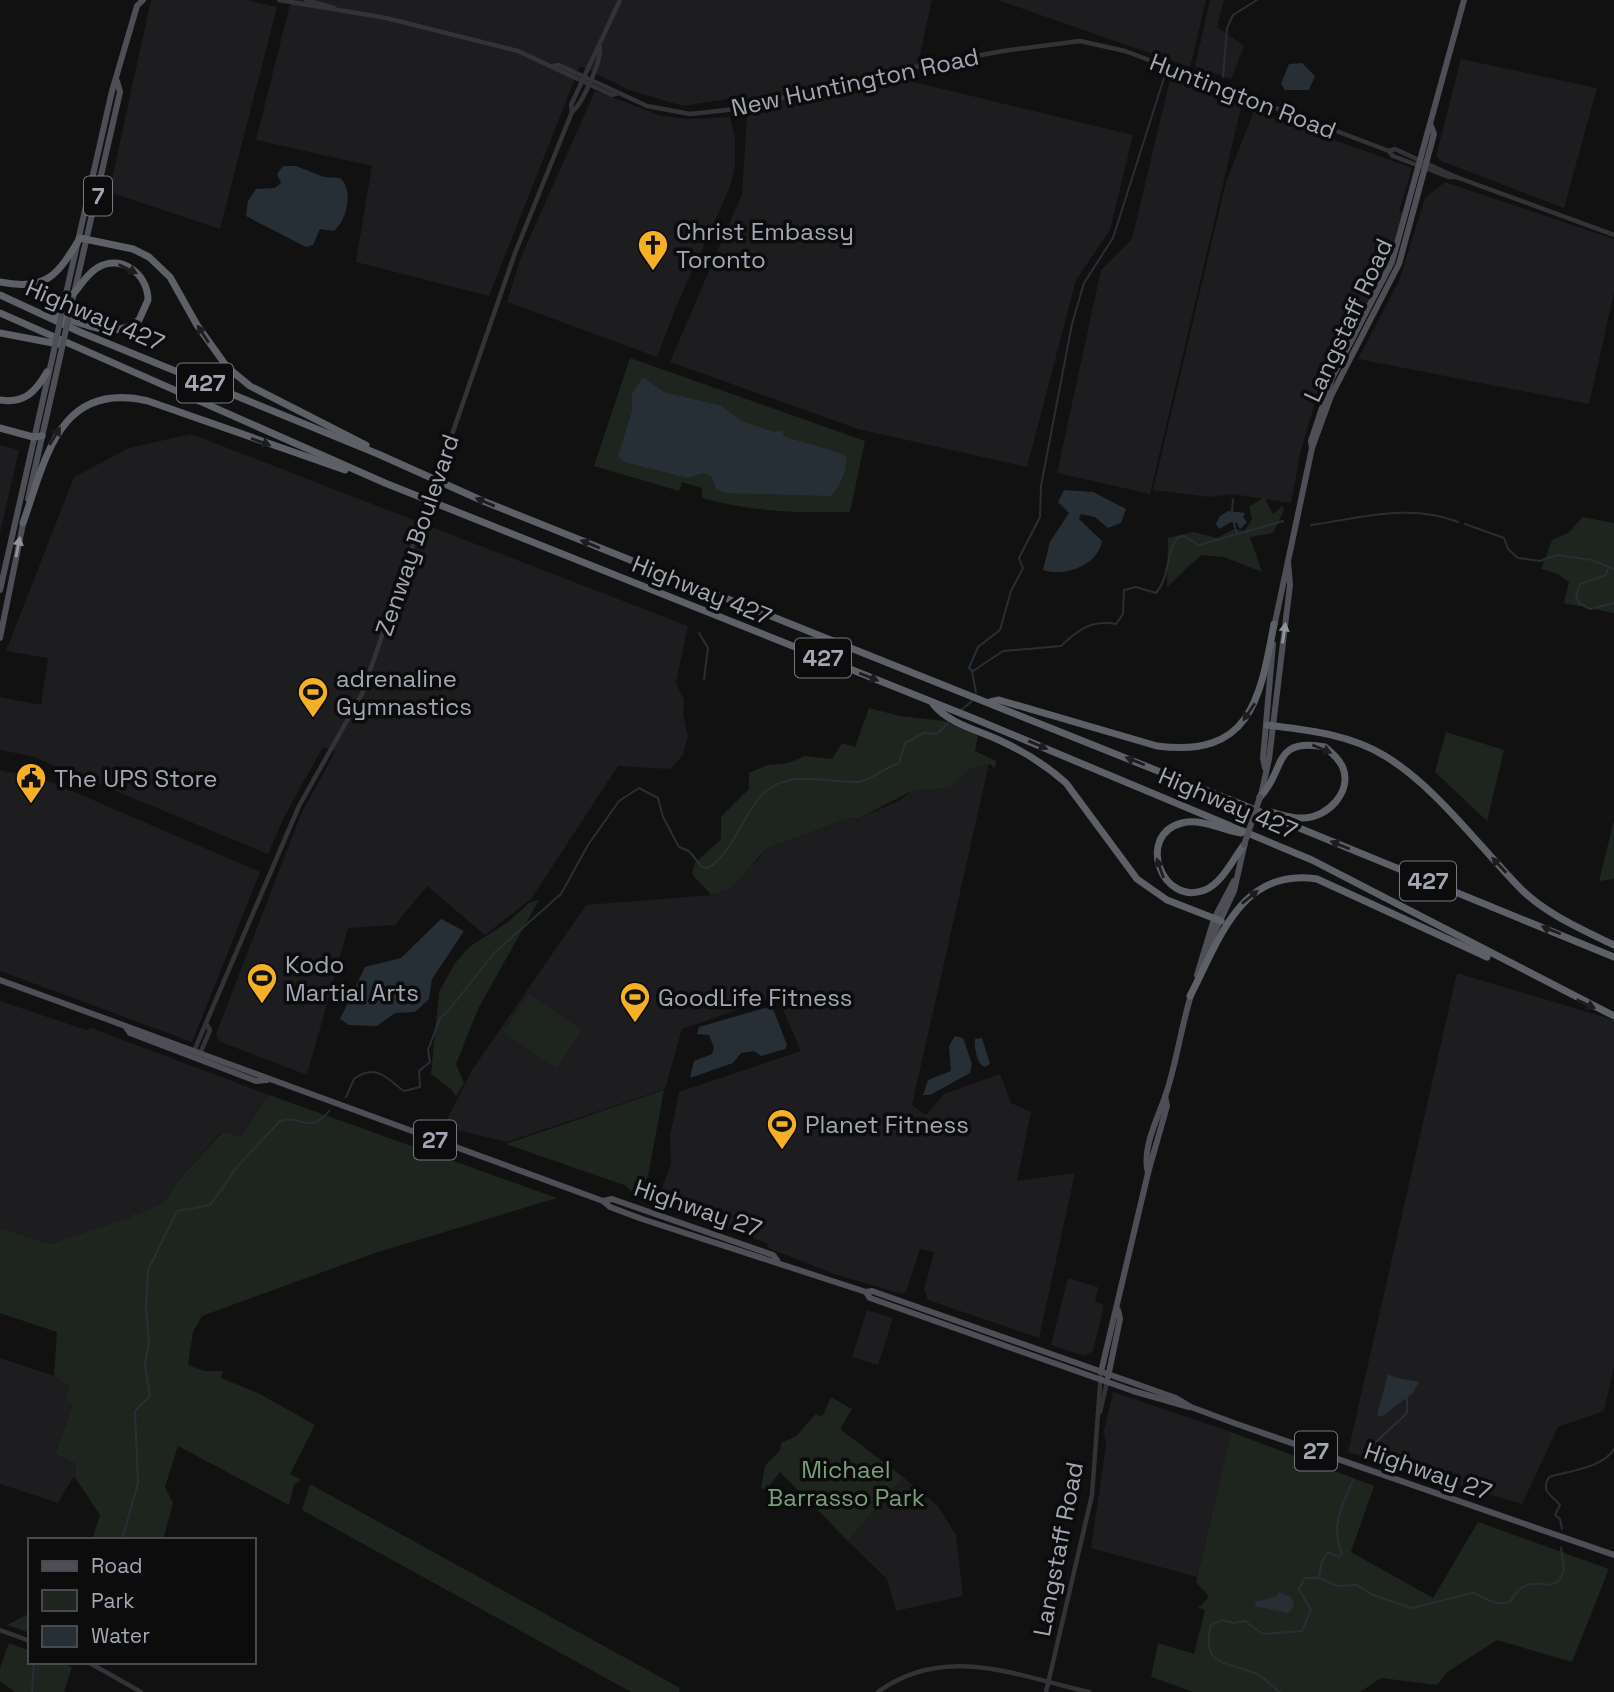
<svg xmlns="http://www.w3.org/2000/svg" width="1614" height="1692" font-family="'Space Grotesk',sans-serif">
	<rect width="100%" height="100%" fill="#111112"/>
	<!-- built -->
	<g fill="#1d1d1f">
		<polygon points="151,0 247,0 277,7 220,229 109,192"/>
		<polygon points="291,0 932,0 914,82 1133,135 1110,230 1076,280 1027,467 858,429 670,362 742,194 747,115 740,97 683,106 629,90 580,66 489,296 356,262 372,166 256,140"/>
		<polygon points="997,0 1206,0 1190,67"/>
		<polygon points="1210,0 1224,0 1217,27 1244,46 1231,79 1195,67"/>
		<polygon points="1461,59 1597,88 1564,208 1441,161 1436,156"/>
		<polygon points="1170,79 1242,103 1150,494 1057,473 1101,270 1132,239"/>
		<polygon points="595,91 659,115 685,119 730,117 735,138 735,165 730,187 676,307 657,357 507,302 521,257"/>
		<polygon points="1254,111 1412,168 1399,211 1404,213 1384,273 1317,396 1301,450 1291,503 1232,494 1209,497 1153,490 1226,182"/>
		<polygon points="1445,182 1614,239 1614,293 1589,404 1358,359 1399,281 1425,198"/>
		<polygon points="191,434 688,626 676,683 684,700 683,714 688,736 683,755 670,769 618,766 531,899 485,935 427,886 395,925 348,928 307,1075 218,1041 216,1034 301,814 335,752 323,747 284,817 268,854 31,756 0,750 0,697 41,705 48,658 6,651 74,477 129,448"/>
		<polygon points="0,445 19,450 0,533"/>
		<polygon points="989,764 912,1105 926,1115 944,1094 1000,1074 1011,1103 1031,1112 1017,1181 1075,1173 1039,1338 928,1300 924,1290 934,1252 920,1249 906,1292 902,1294 834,1274 768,1248 766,1243 657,1201 671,1164 670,1136 679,1092 801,1051 777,996 682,1029 665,1089 507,1142 443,1127 472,1070 586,905 711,895 757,861 766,849 846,819 860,818 900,800 911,791 949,788 969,770"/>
		<polygon points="0,770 49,781 260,872 192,1042 0,971"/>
		<polygon points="1457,973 1614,1020 1614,1367 1604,1411 1558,1427 1522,1504 1348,1452"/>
		<polygon points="0,1001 86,1030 91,1028 269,1095 240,1137 222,1131 175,1184 164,1203 149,1211 50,1244 0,1228"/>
		<polygon points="1068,1278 1098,1287 1095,1302 1104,1305 1093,1351 1084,1356 1051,1345"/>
		<polygon points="867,1310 893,1318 878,1365 852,1357"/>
		<polygon points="0,1358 54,1376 70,1386 73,1404 55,1453 76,1464 74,1476 58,1503 0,1484"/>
		<polygon points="1113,1392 1231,1432 1197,1577 1091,1548 1106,1445 1104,1431"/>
		<polygon points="903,1477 938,1506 956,1535 963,1596 896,1611 887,1579 848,1541"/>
	</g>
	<!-- green -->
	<g fill="#1d251e">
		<path d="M 630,358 L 865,441 L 850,512 C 800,513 751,512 702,498 L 702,488 L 682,482 L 679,491 L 594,466 Z"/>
		<polygon points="1264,497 1273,514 1282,506 1284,510 1273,533 1250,537 1262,572 1224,557 1201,555 1167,587 1168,538 1193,532 1217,538 1234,529 1244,531 1252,519 1249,507"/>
		<polygon points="1583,517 1614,523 1614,613 1564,603 1569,582 1558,574 1541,569 1552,540 1568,533"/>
		<polygon points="869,708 900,716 944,721 978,736 975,751 996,761 995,768 989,764 969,770 949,788 911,791 860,818 846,819 766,849 731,888 711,895 692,874 695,863 721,839 721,817 749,789 749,773 767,765 788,763 805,756 832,759 842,743 855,747"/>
		<polygon points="1446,732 1504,750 1487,821 1435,772"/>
		<polygon points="1614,820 1614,879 1599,881"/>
		<polygon points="539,900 478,1009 456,1064 464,1083 456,1097 452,1090 431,1074 439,992 455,963 469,947 508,922 530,902"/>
		<polygon points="529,994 582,1030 556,1068 503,1032"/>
		<polygon points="664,1090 648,1176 638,1197 624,1185 506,1144"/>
		<polygon points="269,1095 557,1198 375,1253 202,1316 193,1332 188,1365 204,1371 223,1371 221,1378 258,1393 315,1425 290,1474 301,1480 294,1485 289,1505 178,1446 165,1487 173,1503 163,1540 92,1540 100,1515 74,1476 76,1464 55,1454 73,1404 65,1400 70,1386 54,1376 57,1332 0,1313 0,1228 50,1244 131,1217 133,1213 137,1215 164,1203 175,1184 223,1131 240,1137"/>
		<polygon points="831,1397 852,1409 840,1429 903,1477 848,1541 780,1472 766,1490 761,1488 765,1466 780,1450 781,1443 796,1436 816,1414 822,1417"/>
		<polygon points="1231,1432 1374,1486 1351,1552 1433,1598 1478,1522 1609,1569 1572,1662 1497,1640 1446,1673 1437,1685 1381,1678 1360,1692 1193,1692 1151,1677 1158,1643 1194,1654 1205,1610 1198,1608 1209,1597 1196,1582"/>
		<polygon points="310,1484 680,1688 679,1692 631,1692 302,1510"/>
		<polygon points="30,1613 30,1633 7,1625"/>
		<polygon points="9,1643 30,1651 30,1662 59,1662 72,1667 64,1692 15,1692 0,1681 0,1668"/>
	</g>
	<!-- water -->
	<g fill="#272f36">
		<polygon points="1302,63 1315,76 1309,90 1285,90 1281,84 1289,64"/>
		<path d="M 283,166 L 296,166 L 324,177 L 340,178 C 354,190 347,220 334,231 L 320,229 L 313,245 L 306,247 L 246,216 L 248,201 L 256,189 L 275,188 L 281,183 L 277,174 Z"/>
		<path d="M 643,377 L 664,392 L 721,406 L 742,421 L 773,432 L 782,431 L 785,437 C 798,441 839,451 846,457 C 847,469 840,489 830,496 L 724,493 L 716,488 L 712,477 L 703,473 L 688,478 L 624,462 L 618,456 L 632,411 L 632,394 Z"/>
		<path d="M 1064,490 L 1093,492 L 1126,509 L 1121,523 L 1108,528 L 1095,517 L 1081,514 L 1079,519 L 1102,541 C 1098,566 1064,577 1043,570 L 1050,542 L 1069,513 L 1058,502 Z"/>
		<polygon points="1228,511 1245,513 1243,517 1247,522 1240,529 1237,523 1231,522 1219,529 1216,524 1220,516"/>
		<polygon points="441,919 464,931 432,979 429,999 415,1012 395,1013 377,1026 349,1025 340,1019 365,967 401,958"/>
		<polygon points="772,1006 787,1045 785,1049 761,1056 754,1051 741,1053 733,1063 690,1078 694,1061 712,1054 714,1048 709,1035 697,1034 699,1027"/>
		<polygon points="955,1036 963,1038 972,1064 970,1073 930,1095 923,1095 928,1080 951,1071 949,1046"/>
		<path d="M 982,1038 L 990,1064 L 985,1067 C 977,1065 974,1047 975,1039 Z"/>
		<path d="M 1388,1374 C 1398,1380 1407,1379 1419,1382 L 1413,1393 L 1381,1417 L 1377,1415 Z"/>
		<polygon points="1279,1592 1291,1597 1294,1604 1291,1611 1287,1613 1254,1606 1257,1601 1275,1597"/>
	</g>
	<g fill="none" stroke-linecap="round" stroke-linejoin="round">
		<!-- stream -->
		<g stroke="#272f36" stroke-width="2">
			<polyline points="1223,77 1227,28 1233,15 1257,0"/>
			<polyline points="1232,511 1233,499"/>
			<polyline points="1233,520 1237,534"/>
			<polyline points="1465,524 1504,538 1508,549 1518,558 1540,561 1557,555 1592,560 1614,569"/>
			<path d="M 1311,525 C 1362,518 1409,503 1458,522"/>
			<polyline points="1608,569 1606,575 1580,584 1576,596 1579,603 1590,609 1614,603"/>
			<polyline points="699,633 708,648 704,679"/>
			<path d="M 973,671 L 1003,651 L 1061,646 C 1079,629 1091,620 1116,624 L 1123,614 L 1124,590 L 1136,587 L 1156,593 C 1171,575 1165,554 1178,537 L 1184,536 L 1199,545 L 1283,521"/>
			<polyline points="976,693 972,671 969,668 978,647 1000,630 1011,591 1023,568 1019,558 1040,517 1041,486 1072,324 1084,283 1113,238 1164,78"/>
			<polyline points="960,711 972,701"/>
			<path d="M 346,1097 L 354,1079 C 377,1062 388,1080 404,1091 L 420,1087 L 419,1071 L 430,1062 L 428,1050 L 440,1018 L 449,1010 L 494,953 L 561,894 L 588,845 L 619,801 L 639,788 L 658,798 L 663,817 L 679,847 L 689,851 L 702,867 L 708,868 C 733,854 745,809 766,791 C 792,770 825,782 855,782 C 870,782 885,767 899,763 L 905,743 L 924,733 L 937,734 L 948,723"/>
			<polyline points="1369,1456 1375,1443 1407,1413 1407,1396"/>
			<path d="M 1562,1529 L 1560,1519 L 1555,1515 L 1560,1505 C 1552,1495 1540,1492 1549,1477 C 1568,1471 1603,1468 1614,1449"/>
			<path d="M 122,1540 L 138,1483 L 135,1411 L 150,1396 L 145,1366 L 149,1340 L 146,1309 L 148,1270 L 177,1211 L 210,1205 L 238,1166 L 280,1121 C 303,1114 309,1136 329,1111"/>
			<path d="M 1319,1577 L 1322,1561 L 1328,1552 L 1339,1557 L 1342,1553 C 1330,1527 1342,1505 1353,1480"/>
			<polyline points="32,1692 34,1662"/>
			<path d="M 1280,1692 C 1272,1687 1266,1678 1257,1674 C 1231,1662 1199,1668 1211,1625 L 1222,1620 L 1233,1623 L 1245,1621 L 1263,1634 L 1302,1631 L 1311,1610 L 1299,1589 L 1305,1578 L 1319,1578 L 1337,1586 L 1357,1585 L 1373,1595 L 1411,1608 L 1473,1593 C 1486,1597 1494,1607 1510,1602 C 1520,1583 1532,1582 1551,1585 L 1560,1580 L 1564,1569 L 1561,1548"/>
		</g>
		<!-- minor -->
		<g stroke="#323337" stroke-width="4.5">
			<polyline points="279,0 386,18 518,51 612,95 618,93"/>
			<polyline points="306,0 334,8"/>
			<polyline points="553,66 559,65 647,106 690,114 736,109 893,71 1003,51 1080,41 1125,51 1389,151 1393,156 1449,177 1456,177"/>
			<path d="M 572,112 C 583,103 601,61 600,48"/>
			<polyline points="1389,151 1395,149 1456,177 1614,235"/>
			<polyline points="440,469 515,253 572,112 571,105 620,0"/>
			<polyline points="194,1051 299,806 362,694 424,513"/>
			<polyline points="199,1056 210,1030 207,1025"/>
			<polyline points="1100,1412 1107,1382"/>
			<polyline points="0,1630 30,1641"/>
			<polyline points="88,1662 141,1692"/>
			<path d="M 878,1692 C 945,1643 1017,1676 1089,1692"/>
			<polyline points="1046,1692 1092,1495 1101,1372"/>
		</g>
		<!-- major -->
		<g stroke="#4e4f56" stroke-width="6">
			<polyline points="63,307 112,91 137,6 143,0"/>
			<polyline points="70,311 120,92 117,81"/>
			<polyline points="1312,448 1311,441 1332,378 1392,262 1464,0"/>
			<polyline points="28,499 60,357"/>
			<polyline points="0,590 53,355"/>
			<polyline points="1274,627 1312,448 1331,396 1399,264 1434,134 1431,126"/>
			<polyline points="0,638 24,519"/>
			<polyline points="1265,768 1263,758 1273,644"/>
			<polyline points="1261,795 1269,759 1290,585 1288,562"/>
			<polyline points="1205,953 1234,891 1244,847"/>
			<polyline points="1197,975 1214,919 1234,881"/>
			<polyline points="0,980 603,1201 610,1207 642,1219 866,1292 872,1291 1176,1398 1191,1407 1234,1423 1614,1555"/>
			<polyline points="126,1027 130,1033 256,1081 267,1080"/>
			<path d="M 1148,1173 C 1141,1148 1159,1116 1166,1094 C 1177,1061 1181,1026 1192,992"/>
			<polyline points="603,1201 612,1199 773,1255 777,1260"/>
			<polyline points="866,1292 870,1298 1133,1391 1189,1407"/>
			<polyline points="1101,1372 1148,1173 1167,1106 1165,1096"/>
			<polyline points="1108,1377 1120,1319 1118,1310"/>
		</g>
		<!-- highway -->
		<g stroke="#5e6068" stroke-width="7">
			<path d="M 0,282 C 47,292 58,274 80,238 L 133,249 L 149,257 L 170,277 L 197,325 L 227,367 L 250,386 L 366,445"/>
			<polyline points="0,295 80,332 378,454 483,501 1243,805 1614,957"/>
			<polyline points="0,313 385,483 975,719 1312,860 1614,1016"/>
			<path d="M 55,315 C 82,323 115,341 139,320 L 148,300 C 148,274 121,253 97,268 C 87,274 81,285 74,293"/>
			<polyline points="0,333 58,344"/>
			<path d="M 0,400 C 25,404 36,391 47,372"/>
			<polyline points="0,428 33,437 42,436"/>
			<path d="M 23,523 C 46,458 59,380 148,401 L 345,470"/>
			<path d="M 990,702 L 999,700 L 1157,746 C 1251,758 1260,699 1274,624"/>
			<path d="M 933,704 C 949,724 978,730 1001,741 C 1025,752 1047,766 1066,783 L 1137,879 L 1167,900 L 1221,921"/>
			<path d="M 1267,725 C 1307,730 1350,734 1385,756 C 1435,786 1478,845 1519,887 C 1544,913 1581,929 1614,945"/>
			<path d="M 1260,797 C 1286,771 1271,737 1325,747 C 1331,752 1340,760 1343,768 C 1352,792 1328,817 1304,818 C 1293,819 1282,815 1271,812"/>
			<path d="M 1241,833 C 1222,830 1202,818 1182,823 C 1135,835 1162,907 1205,890 C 1222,883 1233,859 1244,845"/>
			<path d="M 1190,996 C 1219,941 1240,867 1317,879 L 1487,957"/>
		</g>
		<!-- minor-bridge -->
		<polyline stroke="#323337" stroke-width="4.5" points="424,513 440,469"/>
		<!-- major-bridge -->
		<g stroke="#4e4f56" stroke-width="6">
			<polyline points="53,355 63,307"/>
			<polyline points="60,357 70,311"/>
			<polyline points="1244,845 1260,797"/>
		</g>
	</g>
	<!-- one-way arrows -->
	<defs><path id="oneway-solid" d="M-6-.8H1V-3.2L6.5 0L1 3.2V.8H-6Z" transform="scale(1.75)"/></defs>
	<g fill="#1c1d1f">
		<use href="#oneway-solid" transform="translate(128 269) rotate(26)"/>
		<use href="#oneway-solid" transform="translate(203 334) rotate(-123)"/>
		<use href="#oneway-solid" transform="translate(55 436) rotate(-58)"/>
		<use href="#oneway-solid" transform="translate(261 442) rotate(20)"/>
		<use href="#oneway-solid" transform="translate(485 502) rotate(-157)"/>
		<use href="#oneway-solid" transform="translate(590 544) rotate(-158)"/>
		<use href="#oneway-solid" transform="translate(869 677) rotate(22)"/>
		<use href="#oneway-solid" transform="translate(1249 712) rotate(124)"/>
		<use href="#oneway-solid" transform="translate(1038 745) rotate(23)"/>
		<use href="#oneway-solid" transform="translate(1322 749) rotate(23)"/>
		<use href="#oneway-solid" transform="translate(1135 761) rotate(-158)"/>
		<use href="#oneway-solid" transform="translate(1340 845) rotate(-158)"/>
		<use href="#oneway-solid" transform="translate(1499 865) rotate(-133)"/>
		<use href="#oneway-solid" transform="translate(1160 868) rotate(-110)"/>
		<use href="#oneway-solid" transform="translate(1250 897) rotate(-39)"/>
		<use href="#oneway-solid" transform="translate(1551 930) rotate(-158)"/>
		<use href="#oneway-solid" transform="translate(1586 1004) rotate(25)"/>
	</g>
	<g fill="#9195a0">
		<use href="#oneway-solid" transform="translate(18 547) rotate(-79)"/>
		<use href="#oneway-solid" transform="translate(1284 633) rotate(-82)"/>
	</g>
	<!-- icons -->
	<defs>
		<g id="church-pin" transform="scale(1.575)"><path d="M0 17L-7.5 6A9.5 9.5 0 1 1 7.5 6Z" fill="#f5b025" stroke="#0c0c0d"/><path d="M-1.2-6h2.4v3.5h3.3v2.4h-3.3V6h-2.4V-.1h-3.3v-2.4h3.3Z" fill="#111"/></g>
		<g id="stadium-pin" transform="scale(1.575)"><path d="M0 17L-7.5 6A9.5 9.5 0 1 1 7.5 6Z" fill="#f5b025" stroke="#0c0c0d"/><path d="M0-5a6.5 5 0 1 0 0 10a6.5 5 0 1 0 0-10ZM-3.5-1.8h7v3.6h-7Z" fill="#111"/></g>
		<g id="civic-pin" transform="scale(1.575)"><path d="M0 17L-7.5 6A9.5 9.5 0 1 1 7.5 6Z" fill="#f5b025" stroke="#0c0c0d"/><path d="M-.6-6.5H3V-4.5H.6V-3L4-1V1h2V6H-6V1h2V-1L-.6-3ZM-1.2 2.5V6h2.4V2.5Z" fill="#111"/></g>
	</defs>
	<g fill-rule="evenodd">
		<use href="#church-pin" x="653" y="245"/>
		<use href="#stadium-pin" x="313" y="692"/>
		<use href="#civic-pin" x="31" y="778"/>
		<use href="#stadium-pin" x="262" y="978"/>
		<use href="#stadium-pin" x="635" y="997"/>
		<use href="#stadium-pin" x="782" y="1124"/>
	</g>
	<g text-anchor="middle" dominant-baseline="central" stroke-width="7" stroke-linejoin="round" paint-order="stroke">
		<!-- shield labels -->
		<g fill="#0c0c0d" stroke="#757881" stroke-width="2">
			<rect x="84" y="176.5" width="28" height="39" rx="5"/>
			<rect x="177" y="363.5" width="56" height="39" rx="5"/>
			<rect x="795" y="638.5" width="56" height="39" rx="5"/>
			<rect x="1400" y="861.5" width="56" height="39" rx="5"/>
			<rect x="414" y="1120.5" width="42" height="39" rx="5"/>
			<rect x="1295" y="1431.5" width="42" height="39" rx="5"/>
		</g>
		<g font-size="23" font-weight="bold" fill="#a2a7b3">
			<text x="98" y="196">7</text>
			<text x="205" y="383">427</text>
			<text x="823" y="658">427</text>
			<text x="1428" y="881">427</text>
			<text x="435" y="1140">27</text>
			<text x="1316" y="1451">27</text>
		</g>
		<!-- street labels -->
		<g font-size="24" fill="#a2a7b3" stroke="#0c0c0d">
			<text transform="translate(855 82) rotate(-12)">New Huntington Road</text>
			<text transform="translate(1243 96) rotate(21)">Huntington Road</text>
			<text transform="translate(95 315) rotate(23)">Highway 427</text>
			<text transform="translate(1348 320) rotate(-65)">Langstaff Road</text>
			<text transform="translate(417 535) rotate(-71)">Zenway Boulevard</text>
			<text transform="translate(702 590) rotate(22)">Highway 427</text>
			<text transform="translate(1228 803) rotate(23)">Highway 427</text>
			<text transform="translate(698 1208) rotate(19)">Highway 27</text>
			<text transform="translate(1428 1471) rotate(19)">Highway 27</text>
			<text transform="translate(1058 1549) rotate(-79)">Langstaff Road</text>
		</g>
		<!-- poi labels -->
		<g font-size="24" fill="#a2a7b3" stroke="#0c0c0d" text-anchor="start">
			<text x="676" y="231">Christ Embassy<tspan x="676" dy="28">Toronto</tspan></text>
			<text x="336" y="678">adrenaline<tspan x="336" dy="28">Gymnastics</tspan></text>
			<text x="54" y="778">The UPS Store</text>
			<text x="285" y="964">Kodo<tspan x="285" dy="28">Martial Arts</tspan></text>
			<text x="658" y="997">GoodLife Fitness</text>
			<text x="805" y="1124">Planet Fitness</text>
		</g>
		<!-- park labels -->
		<g font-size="24" fill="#789f7a" stroke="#0c0c0d">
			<text x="846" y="1469">Michael<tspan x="846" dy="28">Barrasso Park</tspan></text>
		</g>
	</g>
	<!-- legend -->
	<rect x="28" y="1538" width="228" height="126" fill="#0c0c0d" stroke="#484a4f" stroke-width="2"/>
	<rect x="42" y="1561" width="35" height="10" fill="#4e4f56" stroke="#484a4f" stroke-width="2"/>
	<text x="91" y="1573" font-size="21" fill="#a2a7b3">Road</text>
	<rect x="42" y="1590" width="35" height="21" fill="#1d251e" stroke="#484a4f" stroke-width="2"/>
	<text x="91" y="1608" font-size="21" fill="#a2a7b3">Park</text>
	<rect x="42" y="1626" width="35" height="21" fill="#272f36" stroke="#484a4f" stroke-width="2"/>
	<text x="91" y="1643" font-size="21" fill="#a2a7b3">Water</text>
</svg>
